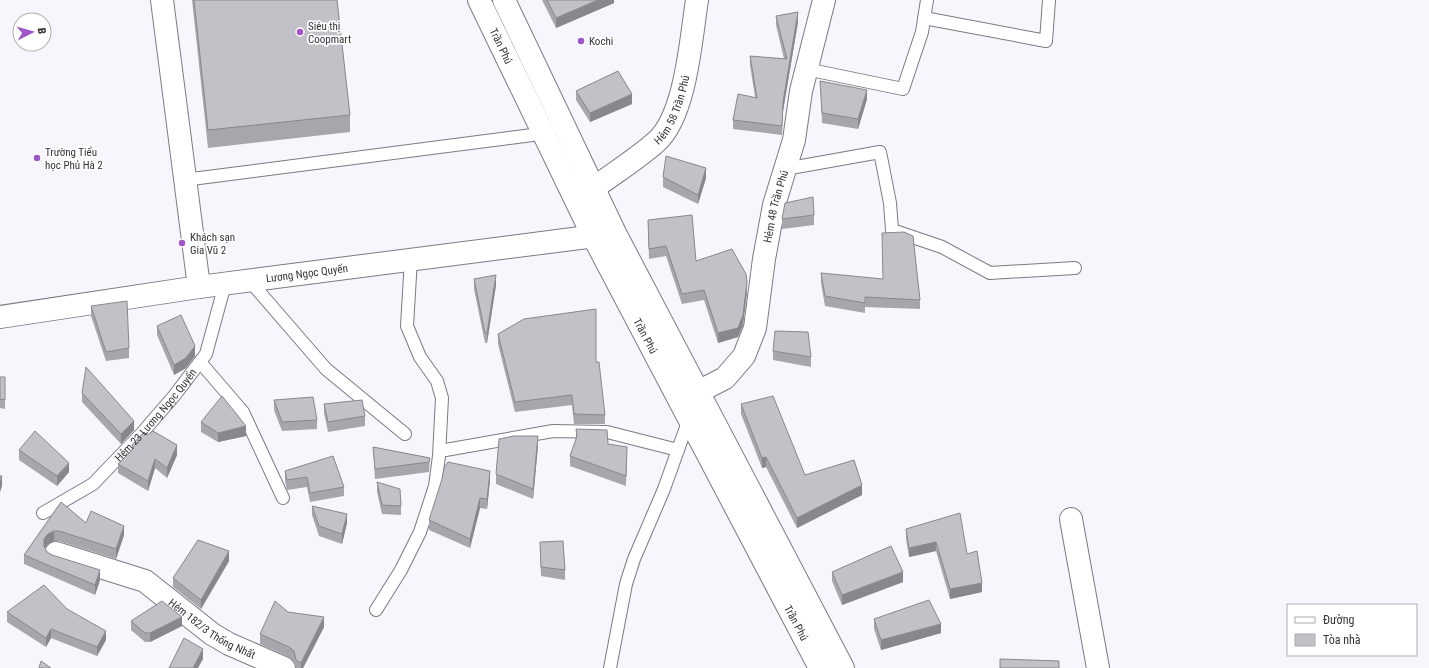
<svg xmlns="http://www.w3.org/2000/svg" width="1429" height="668" font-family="'Roboto Condensed',sans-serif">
	<rect width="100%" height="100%" fill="#f8f6fd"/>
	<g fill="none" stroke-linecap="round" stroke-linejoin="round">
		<!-- lane casing -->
		<g stroke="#7c7a81" stroke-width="14">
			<g id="lane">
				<polyline points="924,18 1046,41 1049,0"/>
				<polyline points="806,69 903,89 922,32 927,0"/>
				<polyline points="785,169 880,152 890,203 892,230 942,247 990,273 1075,268"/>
				<polyline points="184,180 548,133"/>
				<polyline points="249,280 326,369 405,434"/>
				<polyline points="200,362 243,412 283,498"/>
				<polyline points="440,451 553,431 607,432 678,450"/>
				<path id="s1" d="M 43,513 L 93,484 L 142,433 L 174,396 L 206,354 L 225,284"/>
				<polyline points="376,610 401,570 420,532 435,486 439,456 442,398 437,381 420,357 407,326 411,259"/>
				<polyline points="610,668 626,584 634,559 664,489 689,419"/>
			</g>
		</g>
		<!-- street casing -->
		<g stroke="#7c7a81" stroke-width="24">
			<g id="street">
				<polyline points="162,0 199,287"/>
				<path id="s2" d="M 594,188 C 614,173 637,159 656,142 C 686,116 691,38 697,0"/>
				<path id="s3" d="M 0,317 L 199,287 L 611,234"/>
				<path id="s4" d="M 698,392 L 725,378 L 744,356 L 755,328 L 764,259 L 774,205 L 794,140 L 801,91 L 824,0"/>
				<polyline points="1071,519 1098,668"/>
				<path id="s5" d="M 56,553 L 145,581 L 212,634 L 229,644 L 284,668"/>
			</g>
		</g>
		<!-- secondary casing -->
		<g stroke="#7c7a81" stroke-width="24">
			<g id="secondary">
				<path id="s6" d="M 479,0 L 593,236 L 820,668"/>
				<polyline points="504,0 615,233 843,668"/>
			</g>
		</g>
		<!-- lane -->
		<use href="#lane" stroke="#fff" stroke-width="12"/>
		<!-- street -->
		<use href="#street" stroke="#fff" stroke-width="22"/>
		<!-- secondary -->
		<use href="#secondary" stroke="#fff" stroke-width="22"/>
	</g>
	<!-- wall -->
	<g fill="#a7a6ac">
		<polygon points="192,0 337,0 350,115 350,132 208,148"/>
		<polygon points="542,0 614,0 614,3 556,28"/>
		<polygon points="776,16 798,22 783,111 782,135 733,129 733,120 755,97 750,65 750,56 784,59 776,25"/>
		<polygon points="820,81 867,99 858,129 822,123"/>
		<polygon points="576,91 632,104 590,122 576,100"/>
		<polygon points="663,177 706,178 698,204 663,187"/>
		<polygon points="814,215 814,225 782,229 782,219"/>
		<polygon points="648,220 696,261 747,292 743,325 738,337 718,343 704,300 682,304 666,256 649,259"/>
		<polygon points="821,273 920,300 920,309 865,307 865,313 825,306 821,283"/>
		<polygon points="474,279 496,285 487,343 485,343 474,289"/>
		<polygon points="91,306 129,348 129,358 106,361 91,316"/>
		<polygon points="157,326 195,356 186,368 174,375 157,335"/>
		<polygon points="498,334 596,362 605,415 605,424 574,424 572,405 515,412 498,344"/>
		<polygon points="773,351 811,357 811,367 773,360"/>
		<polygon points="0,377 5,377 5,409 0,408"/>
		<polygon points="82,393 134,430 121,444 82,402"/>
		<polygon points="274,400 317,420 317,429 282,431 274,410"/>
		<polygon points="324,404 365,416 365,426 328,432 324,413"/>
		<polygon points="741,404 805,475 862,495 797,528 766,467 762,468 741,414"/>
		<polygon points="201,422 246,436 218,442 201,432"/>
		<polygon points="576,429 608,444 627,457 626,486 570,466 570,456 576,439"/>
		<polygon points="147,435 177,455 167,478 155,468 148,491 118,473 118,464 132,450 132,445"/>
		<polygon points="538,446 533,499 496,484 496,474"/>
		<polygon points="373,447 430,458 429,472 375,479"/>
		<polygon points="19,450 69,472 57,486 19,460"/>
		<polygon points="285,471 344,487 344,496 310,502 307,487 287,490 285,481"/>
		<polygon points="490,480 487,509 480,508 470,548 429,530 429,520"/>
		<polygon points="377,482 401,506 401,515 382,514 377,492"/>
		<polygon points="61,502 86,523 124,535 116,559 59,541 54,541 48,544 45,548 47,552 52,555 100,580 95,595 24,564 24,555"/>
		<polygon points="312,506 347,523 342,544 319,536 312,515"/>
		<polygon points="906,529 967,554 982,592 950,599 936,551 909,557 906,539"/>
		<polygon points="540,542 565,570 565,580 541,576"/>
		<polygon points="229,561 201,609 173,587 173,578"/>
		<polygon points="832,572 903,582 842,605 832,581"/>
		<polygon points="67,609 106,640 97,656 51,638 46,647 7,622 7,612"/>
		<polygon points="288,612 324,627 303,668 296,668 294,661 289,657 260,644 260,634"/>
		<polygon points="874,619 941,633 881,650 874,629"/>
		<polygon points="131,621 182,626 150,642 145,642 131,630"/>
	</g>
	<!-- shaded-wall -->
	<g fill="#88878c">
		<polygon points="598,0 614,0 614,3 556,28 556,18"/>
		<polygon points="798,12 798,22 783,111 782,135 783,102"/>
		<polygon points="867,90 867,99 858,129 858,119"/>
		<polygon points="632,94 632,104 590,122 590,113"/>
		<polygon points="706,168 706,178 698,204 698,195"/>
		<polygon points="496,275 496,285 487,343 487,333"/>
		<polygon points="747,282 747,292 743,325 738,337 718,343 718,333"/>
		<polygon points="195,346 195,356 186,368 174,375 174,365"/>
		<polygon points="134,421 134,430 121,444 121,434"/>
		<polygon points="246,426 246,436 218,442 218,433"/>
		<polygon points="538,436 538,446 533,499 533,489"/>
		<polygon points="177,445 177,455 167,478 167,468"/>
		<polygon points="766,457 766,467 762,468 762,458"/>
		<polygon points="155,459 155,468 148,491 148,481"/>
		<polygon points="69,463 69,472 57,486 57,476"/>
		<polygon points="490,471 490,480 487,509 487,499"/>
		<polygon points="2,476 2,486 0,492 0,483"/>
		<polygon points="862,485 862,495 797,528 797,518"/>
		<polygon points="480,498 480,508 470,548 470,539"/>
		<polygon points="347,514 347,523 342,544 342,534"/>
		<polygon points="124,526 124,535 116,559 116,549"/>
		<polygon points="54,531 54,541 48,544 44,549 44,555 44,539 48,534"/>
		<polygon points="936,542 936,551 909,557 909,548"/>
		<polygon points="229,551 229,561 201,609 201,600"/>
		<polygon points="100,570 100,580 95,595 95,585"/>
		<polygon points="903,572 903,582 842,605 842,595"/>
		<polygon points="982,583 982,592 950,599 950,589"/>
		<polygon points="182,617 182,626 150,642 150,633"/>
		<polygon points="324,617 324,627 303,668 301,668 301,663"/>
		<polygon points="941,624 941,633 881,650 881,640"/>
		<polygon points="51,629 51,638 46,647 46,638"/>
		<polygon points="106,631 106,640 97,656 97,647"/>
		<polygon points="203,649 203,659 198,668 193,668"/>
	</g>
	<!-- building -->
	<g fill="#c2c1c8" stroke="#88878c">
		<polygon points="194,0 337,0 350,115 208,130"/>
		<polygon points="547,0 598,0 556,18"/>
		<polygon points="798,12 783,102 782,126 733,120 738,94 757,98 750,56 787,59 776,16"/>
		<polygon points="618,71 632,94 590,113 576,91"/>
		<polygon points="820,81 867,90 858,119 822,113"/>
		<polygon points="666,156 706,168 698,195 663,177"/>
		<polygon points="813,197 814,215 782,219 785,203"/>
		<polygon points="692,215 696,261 732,249 746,274 747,282 743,315 738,328 718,333 704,290 682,294 666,246 649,249 648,220"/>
		<polygon points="904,232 913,236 920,300 865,297 865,303 825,296 821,273 883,279 882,233"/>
		<polygon points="496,275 487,333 485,333 474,279"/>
		<polygon points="127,301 129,348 106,352 91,306"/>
		<polygon points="596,309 596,362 599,362 605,415 574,414 572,395 515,402 498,334 524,319"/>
		<polygon points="181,315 195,346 186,358 174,365 157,326"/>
		<polygon points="775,331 808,332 811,357 773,351"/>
		<polygon points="86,367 134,421 121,434 82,393"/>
		<polygon points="0,377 5,377 5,400 0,399"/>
		<polygon points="222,396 246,426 218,433 201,422"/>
		<polygon points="773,396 805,475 854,460 862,485 797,518 766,457 762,458 741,404"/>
		<polygon points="313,397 317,420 282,422 274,400"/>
		<polygon points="362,400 365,416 328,422 324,404"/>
		<polygon points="576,429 607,430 608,444 627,447 626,476 570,456 577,436"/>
		<polygon points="35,431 69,463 57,476 19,450"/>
		<polygon points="153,431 177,445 167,468 155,459 148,481 118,464 134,448 132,445 144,432 147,435"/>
		<polygon points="514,436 538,436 533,489 496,474 499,439"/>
		<polygon points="373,447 430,458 429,462 375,469"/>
		<polygon points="333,456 344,487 310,493 307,477 287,480 285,471"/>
		<polygon points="448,462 490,471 487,499 480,498 470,539 429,520 442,479 444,468"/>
		<polygon points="0,476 2,476 0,483"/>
		<polygon points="377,482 400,489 401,506 382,505"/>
		<polygon points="61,502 86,523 91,511 124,526 116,549 59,531 54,531 48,534 44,539 44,546 47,552 52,555 100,570 95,585 24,555"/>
		<polygon points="312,506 347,514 342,534 319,526"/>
		<polygon points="960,513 967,554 977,551 982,583 950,589 936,542 909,548 906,529"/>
		<polygon points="198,540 229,551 201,600 173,578"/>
		<polygon points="563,541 565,570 541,567 540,542"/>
		<polygon points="891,546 903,572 842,595 832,572"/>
		<polygon points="44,585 67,609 106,631 97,647 51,629 46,638 7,612"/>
		<polygon points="929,600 941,624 881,640 874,619"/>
		<polygon points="162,601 182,617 150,633 145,633 131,621"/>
		<polygon points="275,601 288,612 324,617 301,663 296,660 294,651 289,647 260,634"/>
		<polygon points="184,638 203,649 193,668 169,668"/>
		<polygon points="1000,659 1059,661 1059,668 1000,668"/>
		<polygon points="41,661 51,668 39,668"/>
	</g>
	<!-- markers -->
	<g fill="#a055c8" stroke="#fff" stroke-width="1.5">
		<circle cx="300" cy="32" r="4"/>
		<circle cx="581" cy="41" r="4"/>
		<circle cx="37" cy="158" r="4"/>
		<circle cx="182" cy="243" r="4"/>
	</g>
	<g text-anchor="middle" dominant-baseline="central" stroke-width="3.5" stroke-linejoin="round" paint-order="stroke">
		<!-- poi labels -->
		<g font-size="11" fill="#333235" stroke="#fff" text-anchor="start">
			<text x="308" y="26">Siêu thị<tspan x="308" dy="13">Coopmart</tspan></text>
			<text x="589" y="41">Kochi</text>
			<text x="45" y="152">Trường Tiểu<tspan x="45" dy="13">học Phủ Hà 2</tspan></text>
			<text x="190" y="237">Khách sạn<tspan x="190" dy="13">Gia Vũ 2</tspan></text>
		</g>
		<!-- street labels -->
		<g font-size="11" fill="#333235" stroke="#fff">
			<text stroke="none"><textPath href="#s6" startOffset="51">Trần Phú</textPath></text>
			<text stroke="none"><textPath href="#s2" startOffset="114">Hẻm 58 Trần Phú</textPath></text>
			<text stroke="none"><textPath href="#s4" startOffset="213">Hẻm 48 Trần Phú</textPath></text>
			<text stroke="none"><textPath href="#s3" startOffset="310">Lương Ngọc Quyến</textPath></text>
			<text stroke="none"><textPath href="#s6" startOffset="375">Trần Phú</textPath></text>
			<text stroke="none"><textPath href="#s1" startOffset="151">Hẻm 23 Lương Ngọc Quyến</textPath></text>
			<text stroke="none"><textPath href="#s6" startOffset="699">Trần Phú</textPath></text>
			<text stroke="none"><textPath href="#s5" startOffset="176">Hẻm 182/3 Thống Nhất</textPath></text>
		</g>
	</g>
	<!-- legend -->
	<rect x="1287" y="604" width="130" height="52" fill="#ffffff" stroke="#adadae"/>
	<rect x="1295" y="617" width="20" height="6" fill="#ffffff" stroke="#adadae"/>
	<text x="1323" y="624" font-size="12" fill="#333235">Đường</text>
	<rect x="1295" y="634" width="20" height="12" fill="#c2c1c8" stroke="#adadae"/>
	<text x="1323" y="644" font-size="12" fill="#333235">Tòa nhà</text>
	<!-- north arrow -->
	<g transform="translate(32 32) rotate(84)"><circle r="19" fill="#ffffff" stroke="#adadae"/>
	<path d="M0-3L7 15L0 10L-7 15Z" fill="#a055c8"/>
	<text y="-6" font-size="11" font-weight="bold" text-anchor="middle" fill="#333235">B</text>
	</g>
</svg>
